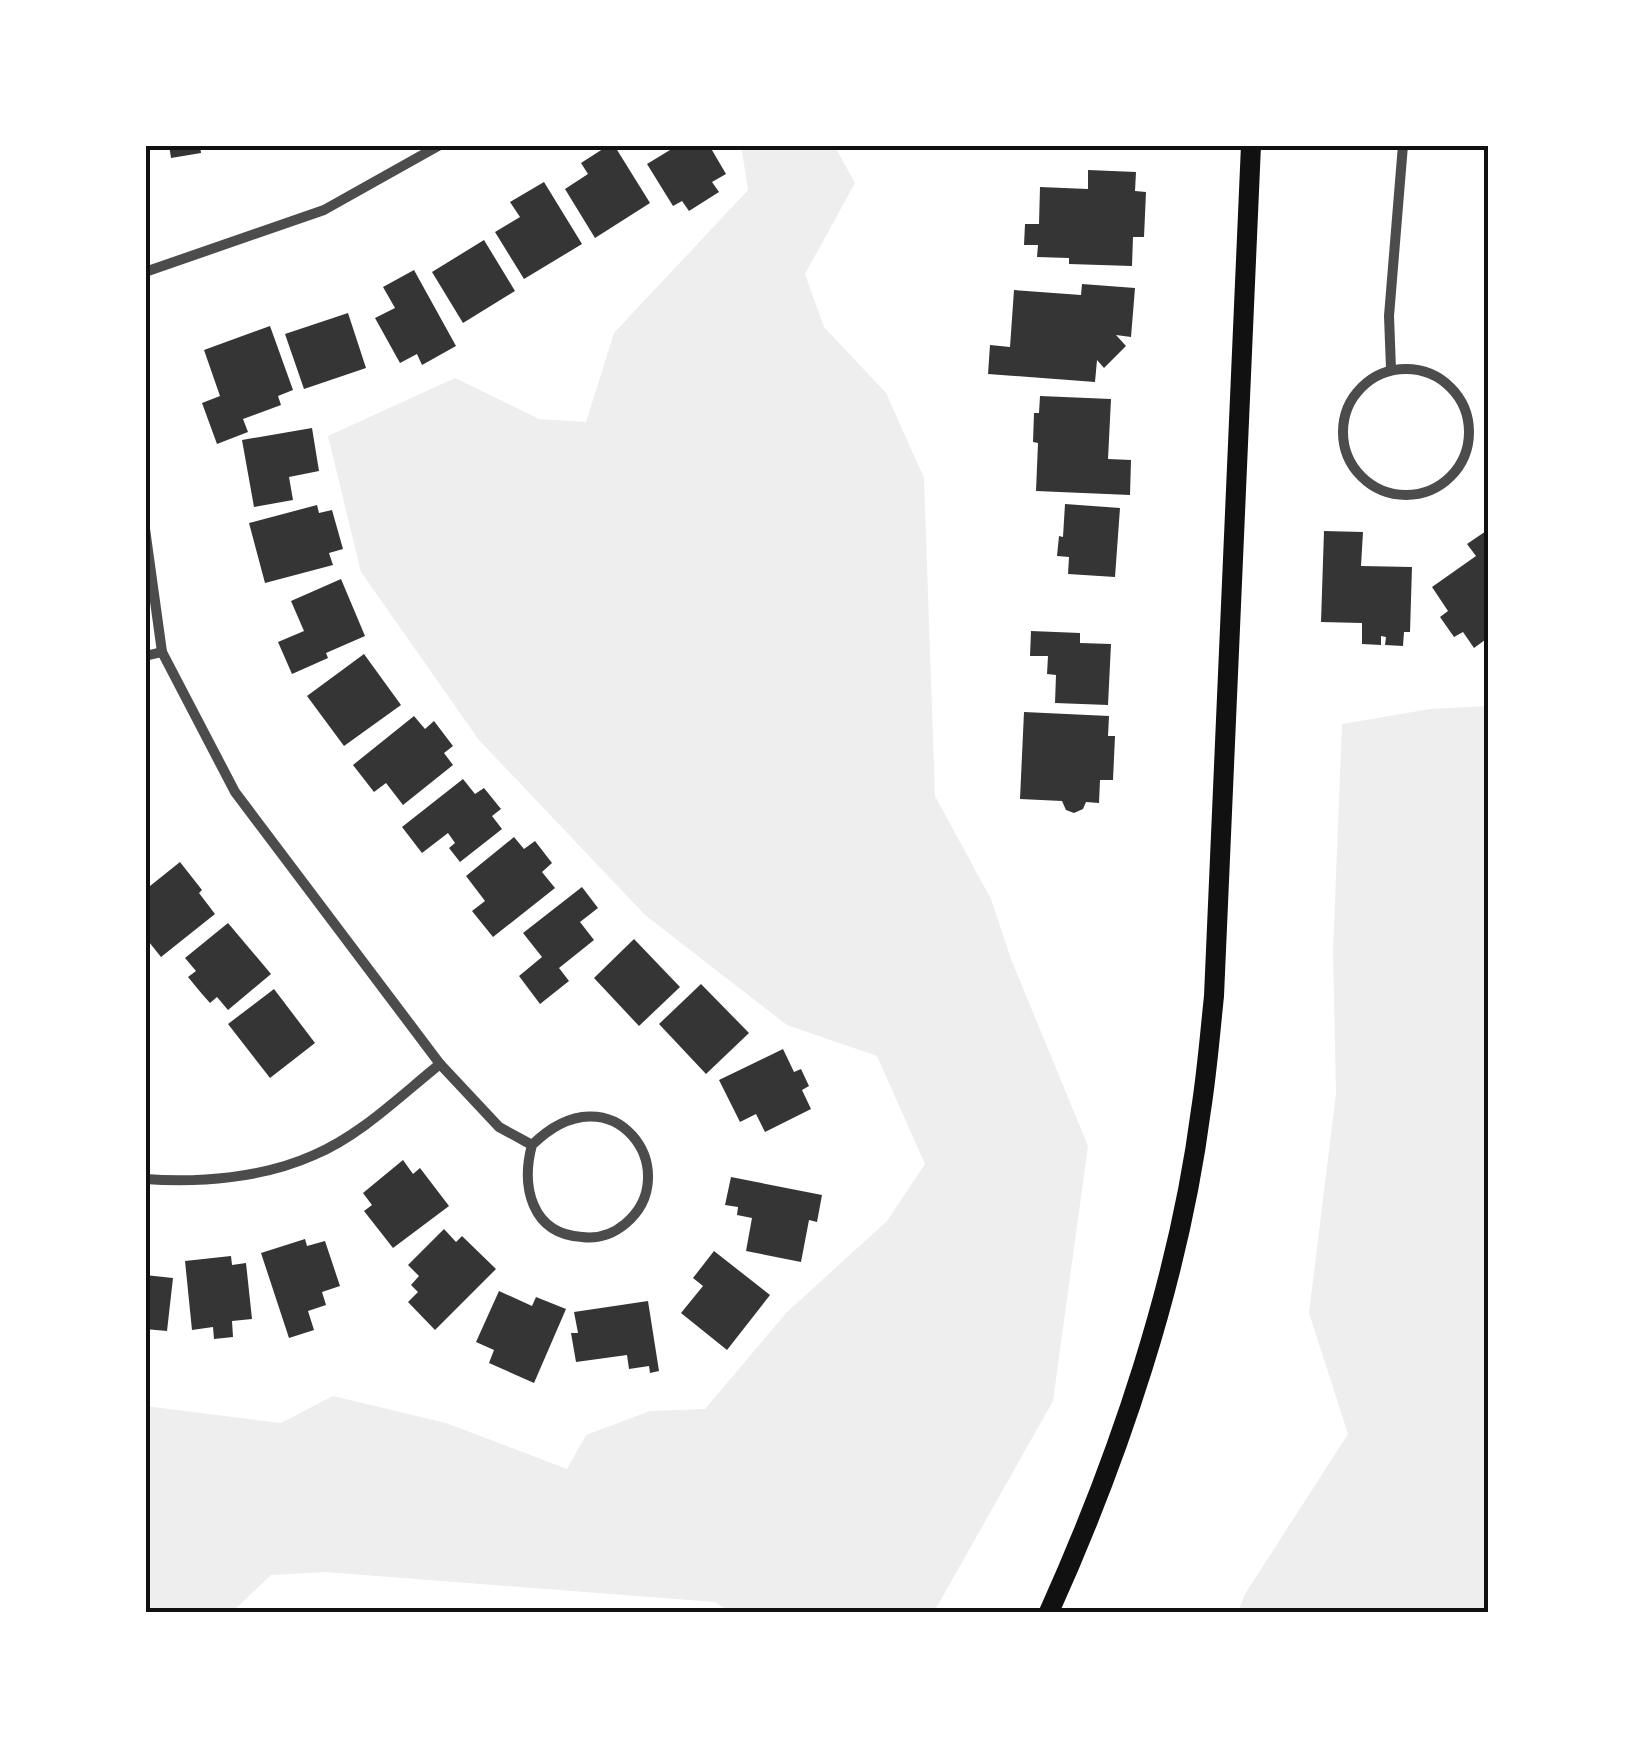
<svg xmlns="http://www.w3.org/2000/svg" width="1634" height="1757" font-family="'Golos Text',sans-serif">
	<rect width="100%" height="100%" fill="#fff"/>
	<!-- green -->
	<g fill="#eee">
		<polygon points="741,145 834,145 855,183 805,274 824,327 886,393 924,478 935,796 991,899 1011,959 1088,1146 1053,1401 934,1612 731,1612 715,1602 325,1572 271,1575 232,1612 145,1612 145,1406 281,1423 333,1396 446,1423 567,1469 586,1435 650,1411 705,1409 787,1312 887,1221 925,1164 877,1056 787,1025 645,915 479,740 361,572 328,436 455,378 539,419 586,422 614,333 748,190"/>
		<polygon points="1489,706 1489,1612 1238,1612 1245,1594 1348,1434 1309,1313 1336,1094 1333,951 1342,724 1430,709"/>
	</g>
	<!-- building -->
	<g fill="#353535">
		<polygon points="169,145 200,145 201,153 171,158"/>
		<polygon points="609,145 614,145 650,203 595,238 565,189 588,174 581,163"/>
		<polygon points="667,145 709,145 726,174 712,182 719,192 689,211 682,201 673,206 647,164 670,150"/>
		<polygon points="1088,170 1136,172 1135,191 1146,192 1144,237 1133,237 1132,266 1069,264 1069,258 1037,257 1038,245 1024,245 1025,224 1039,224 1040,187 1088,189"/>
		<polygon points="544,182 582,244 524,279 495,232 520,217 510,202"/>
		<polygon points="484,240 515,291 463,323 432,272"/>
		<polygon points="414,270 456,346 422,365 417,354 400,363 375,318 395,308 383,287"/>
		<polygon points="1082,284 1135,288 1131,337 1116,335 1126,346 1104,368 1097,360 1095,382 988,374 990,345 1010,347 1014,290 1081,295"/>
		<polygon points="348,313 366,368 304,389 285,334"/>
		<polygon points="270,326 293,390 278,396 281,405 243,419 248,432 217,444 202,403 220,396 204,350"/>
		<polygon points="1040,396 1111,399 1108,459 1131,460 1130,495 1036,491 1038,443 1033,442 1034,413 1039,413"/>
		<polygon points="312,428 319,471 289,477 293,500 254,507 242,440"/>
		<polygon points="1065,504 1120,508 1115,577 1068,574 1069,557 1057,556 1059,536 1063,537"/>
		<polygon points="317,505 319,513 332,510 343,549 329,553 333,565 265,583 249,523"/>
		<polygon points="1489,529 1489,637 1474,648 1463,632 1454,637 1440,617 1448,611 1432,587 1476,556 1467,544"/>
		<polygon points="1324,531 1363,532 1361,566 1412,567 1410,632 1404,632 1403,646 1385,645 1386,637 1381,636 1381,645 1362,644 1362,623 1321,622"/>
		<polygon points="341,579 365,636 326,653 328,658 292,674 278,642 304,631 291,601"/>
		<polygon points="1031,631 1080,633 1080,643 1111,644 1108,705 1055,703 1056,675 1047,674 1048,656 1030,656"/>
		<polygon points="364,654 401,705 344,746 307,696"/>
		<polygon points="1024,712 1109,716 1108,736 1115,736 1113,780 1100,780 1099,803 1086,802 1083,809 1074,813 1066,810 1062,801 1020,799"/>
		<polygon points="414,716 425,729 434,721 453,746 444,753 453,765 403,805 386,783 374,792 353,765"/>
		<polygon points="463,779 475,794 484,788 501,809 492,816 502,829 460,862 449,848 455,843 448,833 422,853 402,827"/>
		<polygon points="514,837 524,849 535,841 552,863 542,872 555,888 493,937 472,911 485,901 466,876"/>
		<polygon points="180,862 202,890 199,893 215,914 161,957 145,937 145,890"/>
		<polygon points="582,887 598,908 580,922 594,940 559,968 569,981 540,1004 519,976 542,957 523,933"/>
		<polygon points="228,923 271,974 228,1010 217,997 210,1003 202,994 188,977 196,971 185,958"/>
		<polygon points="634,939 680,987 639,1026 594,978"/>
		<polygon points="701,984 749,1033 706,1074 659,1024"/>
		<polygon points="274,989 315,1043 270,1078 228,1024"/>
		<polygon points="783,1049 794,1072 801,1069 809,1086 802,1090 811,1109 765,1132 756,1114 740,1122 719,1080"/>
		<polygon points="403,1160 413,1174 420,1168 449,1206 393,1248 364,1211 372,1205 363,1193"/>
		<polygon points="731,1177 822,1195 817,1222 809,1220 801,1262 746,1251 752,1218 737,1215 738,1207 725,1205"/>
		<polygon points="444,1229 456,1242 462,1236 496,1269 435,1330 408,1302 418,1292 411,1285 419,1276 408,1265"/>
		<polygon points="305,1239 307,1246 325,1241 340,1286 322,1292 326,1305 308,1311 314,1330 289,1338 261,1253"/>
		<polygon points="714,1251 770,1295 727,1350 681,1313 703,1286 693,1278"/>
		<polygon points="231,1256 232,1265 246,1263 252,1319 232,1321 233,1337 214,1339 213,1327 192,1330 185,1261"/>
		<polygon points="145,1275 173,1278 167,1331 145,1329"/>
		<polygon points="499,1291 532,1306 536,1297 566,1309 534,1383 489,1363 494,1350 476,1342"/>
		<polygon points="648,1301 659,1371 650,1373 649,1366 629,1369 627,1355 576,1362 571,1333 578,1333 574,1312"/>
	</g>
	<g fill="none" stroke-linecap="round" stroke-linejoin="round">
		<!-- minor -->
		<g stroke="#4c4c4c" stroke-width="10">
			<polyline points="145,272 324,210 440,145"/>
			<circle cx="1406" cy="432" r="63"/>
			<polyline points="1391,369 1389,316 1403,145"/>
			<path d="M 145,529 L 162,652 L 235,792 L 440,1064 L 499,1127 L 532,1145 C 521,1186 531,1234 582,1237 C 598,1239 613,1234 625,1224 C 687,1173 613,1065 532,1145"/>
			<polyline points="145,656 162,652"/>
			<path d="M 145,1179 C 200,1183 263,1178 314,1155 C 361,1135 400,1096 440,1064"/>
		</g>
		<!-- secondary -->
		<path stroke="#111" stroke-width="20" d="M 1049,1612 C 1119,1457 1179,1280 1201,1110 C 1207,1072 1210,1034 1214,996 L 1251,145"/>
	</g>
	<!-- border -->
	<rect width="1634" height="1757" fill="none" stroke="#ffffff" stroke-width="295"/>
	<rect x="148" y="148" width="1338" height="1462" fill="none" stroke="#111" stroke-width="4"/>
</svg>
